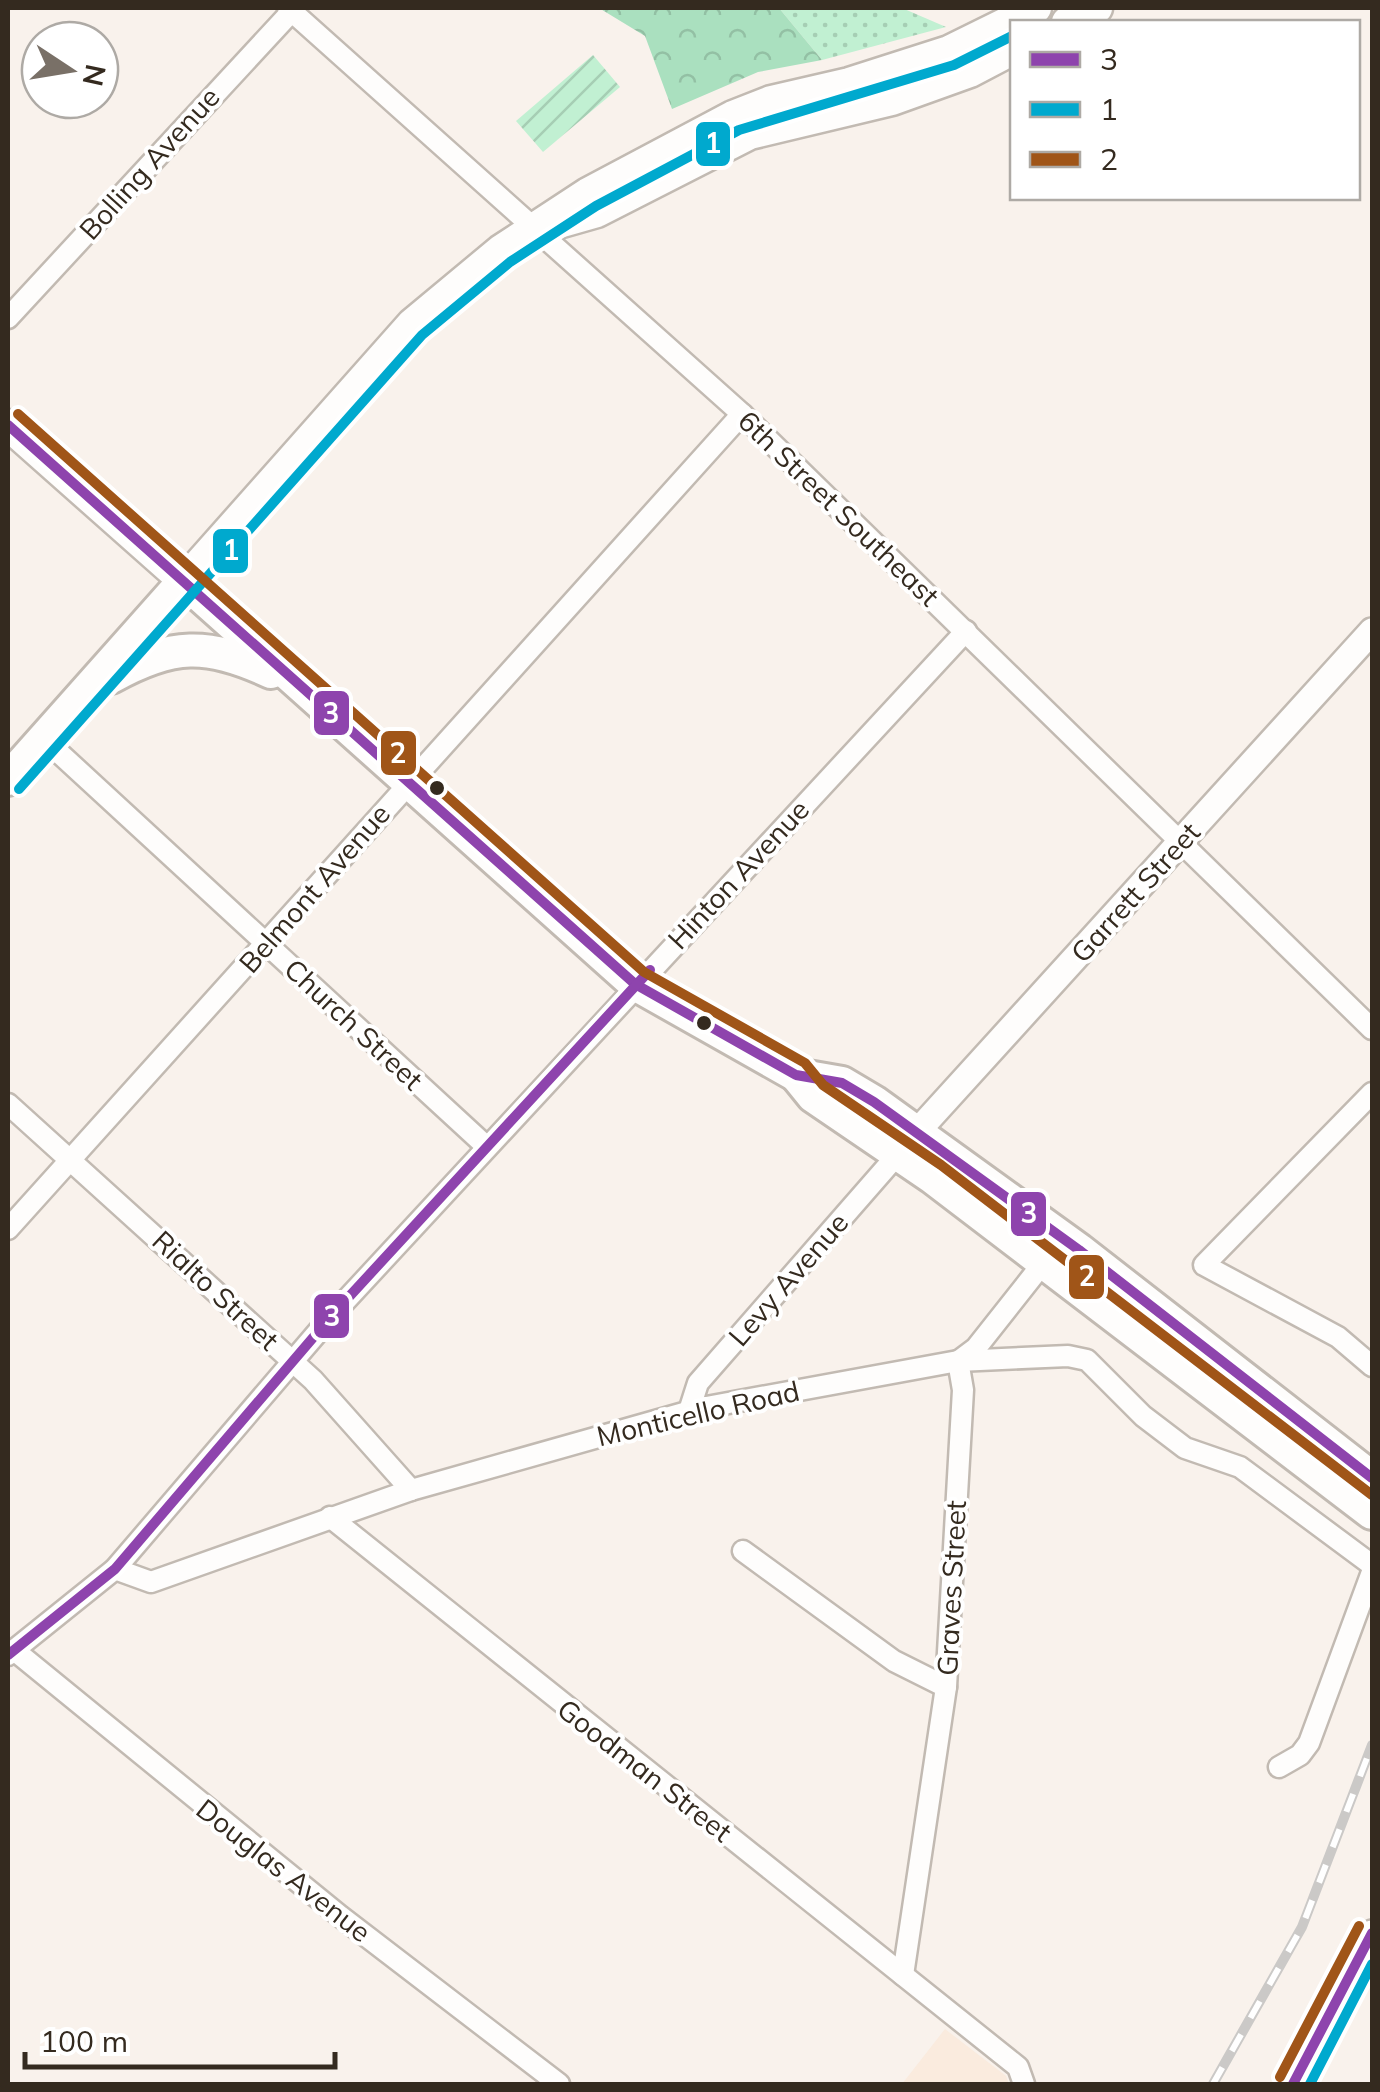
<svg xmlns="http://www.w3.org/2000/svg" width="1380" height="2092" font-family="Mulish,sans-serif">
	<defs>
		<pattern id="grass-dots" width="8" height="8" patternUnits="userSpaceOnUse" patternTransform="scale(2.5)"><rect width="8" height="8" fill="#c1f0d2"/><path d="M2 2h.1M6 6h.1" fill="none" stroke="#a6ceb4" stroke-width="1.8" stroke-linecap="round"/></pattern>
		<pattern id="forest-crowns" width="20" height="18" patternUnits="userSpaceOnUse" patternTransform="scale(2.5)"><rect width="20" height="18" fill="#aae0bf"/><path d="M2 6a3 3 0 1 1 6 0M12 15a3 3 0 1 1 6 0" fill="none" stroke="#93c0a4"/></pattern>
		<pattern id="garden-furrows" width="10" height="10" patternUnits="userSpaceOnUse" patternTransform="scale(2.5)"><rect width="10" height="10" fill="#c1f0d2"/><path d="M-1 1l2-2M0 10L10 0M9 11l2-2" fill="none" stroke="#a6ceb4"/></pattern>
	</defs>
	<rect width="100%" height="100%" fill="#f9f2ec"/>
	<!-- built -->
	<polygon fill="#faebde" points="945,2029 1006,2076 1009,2084 902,2084"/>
	<!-- grass -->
	<polygon fill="url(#grass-dots)" points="779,8 902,8 946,27 822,60"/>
	<!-- forest -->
	<polygon fill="url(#forest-crowns)" points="599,8 779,8 822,60 758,72 672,109 645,36"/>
	<!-- garden -->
	<polygon fill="url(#garden-furrows)" points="593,55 620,87 543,152 516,121"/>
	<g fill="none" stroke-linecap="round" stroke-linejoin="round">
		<!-- minor casing -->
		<g stroke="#c2bab2" stroke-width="25">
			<g id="minor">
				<polyline points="288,8 742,414 1372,1029"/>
				<polyline points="8,318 292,11"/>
				<polyline points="44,739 487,1147"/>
				<polyline points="1372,1093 1204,1265 1338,1337 1372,1366"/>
				<polyline points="8,1104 313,1380 411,1490"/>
				<polyline points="8,1229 742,414"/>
				<polyline points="960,1360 976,1348 1051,1253"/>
				<polyline points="689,1411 698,1383 898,1154"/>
				<polyline points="330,1517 1018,2067 1024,2084"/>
				<polyline points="743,1551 894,1661 946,1687"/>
				<polyline points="115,1569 151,1582 411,1490 701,1408 958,1361 1068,1356 1087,1360 1143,1416 1185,1448 1240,1467 1372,1565"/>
				<polyline points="14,1650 340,1916 559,2084"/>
				<polyline points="8,1655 115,1569 335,1312 966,631"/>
				<polyline points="1279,1767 1300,1755 1309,1743 1372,1572"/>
				<polyline points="903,1975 946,1687 963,1390 958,1361"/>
			</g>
		</g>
		<!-- tertiary casing -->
		<g stroke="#c2bab2" stroke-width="30">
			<g id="tertiary">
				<polyline points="905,1145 1372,631"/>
				<polyline points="1293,2084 1372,1933"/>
			</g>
		</g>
		<!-- secondary casing -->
		<g stroke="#c2bab2" stroke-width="35">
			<g id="secondary">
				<polyline points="1067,22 1097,8"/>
				<polyline points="562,222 597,212 750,134 892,100 970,72 1012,50"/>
				<polyline points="8,425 184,581 412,324 501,250 588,193 733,116 771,101 849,83 949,51 1036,8"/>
			</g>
		</g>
		<!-- primary casing -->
		<g stroke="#c2bab2" stroke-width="38">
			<g id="primary">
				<path d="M 111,677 C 172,643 207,642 271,672"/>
				<polyline points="8,779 184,581 635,984 796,1075 842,1083 874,1102 1079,1250 1372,1478"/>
				<polyline points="796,1075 813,1096 932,1177 1372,1513"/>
			</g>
		</g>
		<!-- minor -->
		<use href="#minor" stroke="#fefdfc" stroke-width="20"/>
		<!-- tertiary -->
		<use href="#tertiary" stroke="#fefdfc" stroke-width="25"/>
		<!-- secondary -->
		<use href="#secondary" stroke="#fefdfc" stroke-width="30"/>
		<!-- primary -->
		<use href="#primary" stroke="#fefdfc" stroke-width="32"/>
		<!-- rail casing -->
		<g stroke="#cbc9c7" stroke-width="10">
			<polyline id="rail" points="1213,2084 1302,1927 1372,1745"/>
		</g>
		<!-- rail -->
		<use href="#rail" stroke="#fff" stroke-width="6" stroke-dasharray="19" stroke-linecap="butt"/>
		<!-- bus-1 casing -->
		<g stroke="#fff" stroke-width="18">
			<g id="bus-1">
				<polyline points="8,425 635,984 796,1075 842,1083 874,1102 1079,1250 1372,1478"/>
				<polyline points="8,1655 115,1569 335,1312 650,970"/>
				<polyline points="1293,2084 1372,1933"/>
			</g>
		</g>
		<!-- bus-2 casing -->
		<g stroke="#fff" stroke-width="18">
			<g id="bus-2">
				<polyline points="19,789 422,335 510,262 596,206 739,130 954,65 1012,36"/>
				<polyline points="1310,2084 1372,1964"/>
			</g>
		</g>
		<!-- bus-3 casing -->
		<g stroke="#fff" stroke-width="18">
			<g id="bus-3">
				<polyline points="18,414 644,972 805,1063 823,1085 941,1165 1372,1495"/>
				<polyline points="1280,2077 1359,1926"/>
			</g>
		</g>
		<!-- bus-1 -->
		<use href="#bus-1" stroke="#8e44ad" stroke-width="10"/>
		<!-- bus-2 -->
		<use href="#bus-2" stroke="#00a9ce" stroke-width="10"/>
		<!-- bus-3 -->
		<use href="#bus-3" stroke="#a05518" stroke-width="10"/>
	</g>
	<!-- markers -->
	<g fill="#342a1f" stroke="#fff" stroke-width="4">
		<circle cx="437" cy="788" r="9"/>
		<circle cx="704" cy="1023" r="9"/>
	</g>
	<g text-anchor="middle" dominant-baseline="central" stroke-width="8" stroke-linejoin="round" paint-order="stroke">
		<!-- street labels -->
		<g font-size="28" fill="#342a1f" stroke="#fff">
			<text transform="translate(149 163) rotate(-48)">Bolling Avenue</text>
			<text transform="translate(839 508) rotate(44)">6th Street Southeast</text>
			<text transform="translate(738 874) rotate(-47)">Hinton Avenue</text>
			<text transform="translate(314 888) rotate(-49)">Belmont Avenue</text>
			<text transform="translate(1135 892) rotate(-48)">Garrett Street</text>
			<text transform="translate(354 1024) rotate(43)">Church Street</text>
			<text transform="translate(788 1279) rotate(-49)">Levy Avenue</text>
			<text transform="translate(216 1290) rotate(43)">Rialto Street</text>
			<text transform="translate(698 1413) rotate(-13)">Monticello Road</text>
			<text transform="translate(951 1588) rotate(-87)">Graves Street</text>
			<text transform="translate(645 1770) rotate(38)">Goodman Street</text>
			<text transform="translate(284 1870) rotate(38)">Douglas Avenue</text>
		</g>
	</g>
	<g stroke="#fff" stroke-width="4">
		<rect x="694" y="120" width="38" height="48" rx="10" fill="#00a9ce"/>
		<rect x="211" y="527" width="39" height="48" rx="10" fill="#00a9ce"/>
		<rect x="312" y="689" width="39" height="48" rx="10" fill="#8e44ad"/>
		<rect x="379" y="729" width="39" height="48" rx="10" fill="#a05518"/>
		<rect x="1009" y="1190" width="39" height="48" rx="10" fill="#8e44ad"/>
		<rect x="1067" y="1253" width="39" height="48" rx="10" fill="#a05518"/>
		<rect x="312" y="1292" width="39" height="48" rx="10" fill="#8e44ad"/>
	</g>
	<g font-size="28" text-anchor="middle" font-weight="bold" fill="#fff">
		<text x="713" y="153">1</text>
		<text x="231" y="560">1</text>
		<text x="331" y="723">3</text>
		<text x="398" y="763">2</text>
		<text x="1029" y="1223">3</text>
		<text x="1087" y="1286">2</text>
		<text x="332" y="1326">3</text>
	</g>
	<!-- border -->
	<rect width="1380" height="2092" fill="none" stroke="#342a1f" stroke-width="20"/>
	<!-- legend -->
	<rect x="1010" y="20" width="350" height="180" fill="#ffffff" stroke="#aeaaa5" stroke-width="2.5"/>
	<rect x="1030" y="52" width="50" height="15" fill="#8e44ad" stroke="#aeaaa5" stroke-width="2.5"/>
	<text x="1100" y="70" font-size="30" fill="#342a1f">3</text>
	<rect x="1030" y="102" width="50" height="15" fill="#00a9ce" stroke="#aeaaa5" stroke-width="2.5"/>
	<text x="1100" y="120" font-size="30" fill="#342a1f">1</text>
	<rect x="1030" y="152" width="50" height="15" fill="#a05518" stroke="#aeaaa5" stroke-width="2.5"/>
	<text x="1100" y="170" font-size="30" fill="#342a1f">2</text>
	<!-- north arrow -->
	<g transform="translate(70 70) rotate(102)"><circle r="48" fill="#ffffff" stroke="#aeaaa5" stroke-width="2.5"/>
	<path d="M0-8L18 38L0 25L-18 38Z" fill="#797067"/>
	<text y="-15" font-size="28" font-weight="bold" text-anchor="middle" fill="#342a1f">N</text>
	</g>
	<!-- scale -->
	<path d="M25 2052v15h310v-15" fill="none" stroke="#342a1f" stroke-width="5"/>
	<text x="40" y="2052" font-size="30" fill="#342a1f" stroke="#ffffff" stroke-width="8" paint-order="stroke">100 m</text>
</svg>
